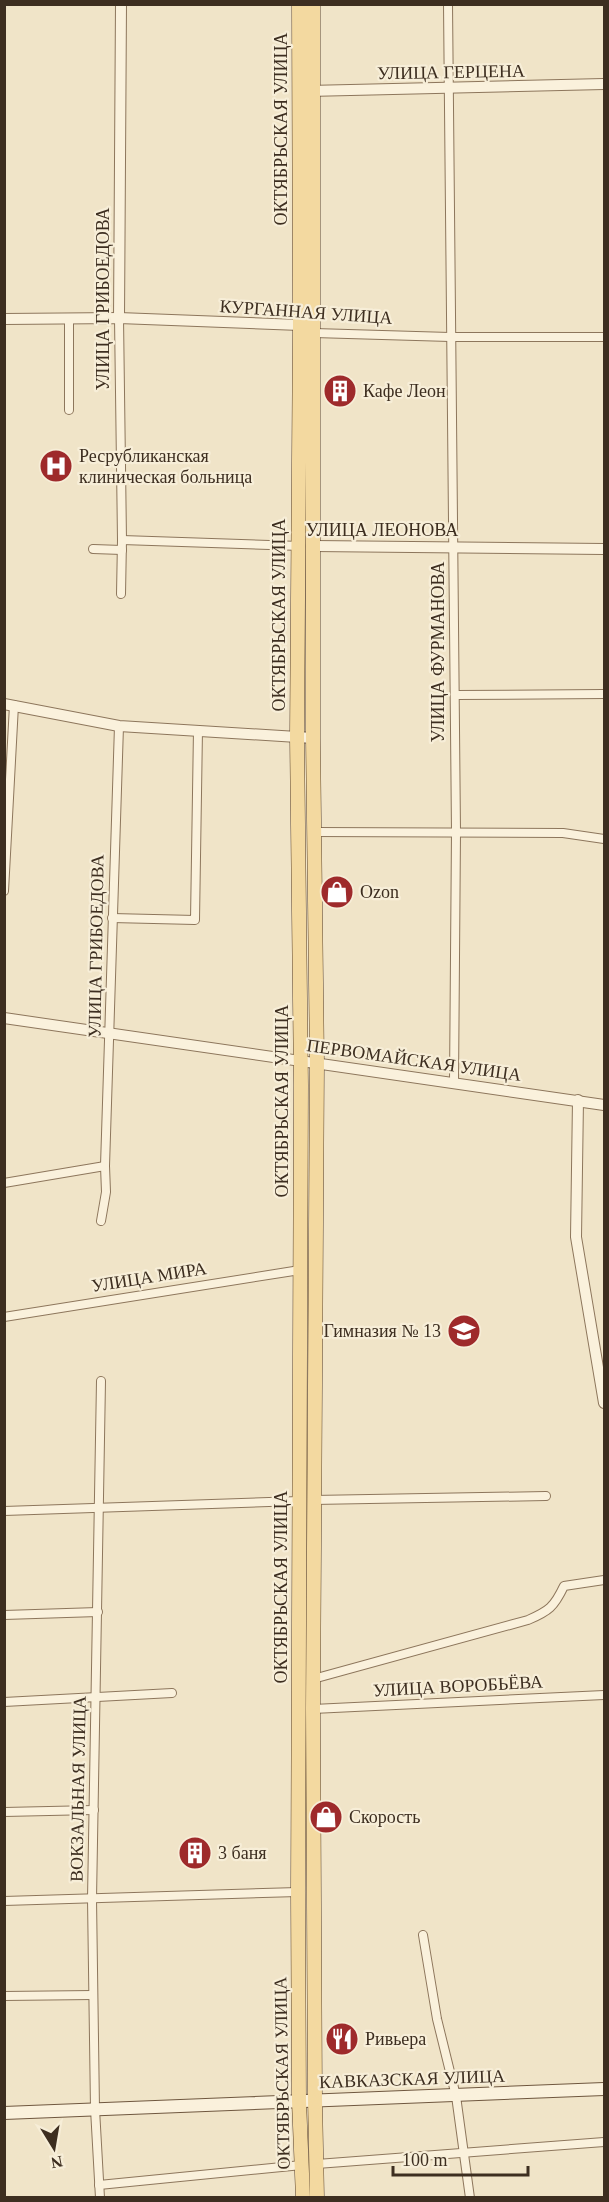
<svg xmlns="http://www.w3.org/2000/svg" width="609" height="2202" font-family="Georgia,serif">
	<rect width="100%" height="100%" fill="#f0e4c8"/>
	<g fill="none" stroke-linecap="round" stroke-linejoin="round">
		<!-- minor casing -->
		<g stroke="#8d765c" stroke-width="10">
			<g id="minor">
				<polyline points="448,4 456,832 454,1082"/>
				<polyline points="69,318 69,410"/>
				<polyline points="119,318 122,540 121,594"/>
				<polyline points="314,333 450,337 604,337"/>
				<polyline points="122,540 301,546"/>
				<polyline points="93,549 122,550"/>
				<polyline points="455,695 604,694"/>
				<polyline points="315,832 563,833 604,839"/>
				<polyline points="4,891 14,705"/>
				<polyline points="112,918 195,920 198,730"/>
				<polyline points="4,1183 105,1166"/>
				<polyline points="101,1221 106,1192 105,1166 119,726"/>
				<polyline points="4,1317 300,1270"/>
				<polyline points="313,1500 546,1496"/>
				<polyline points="4,1511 299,1501"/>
				<polyline points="4,1615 98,1612"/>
				<path d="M 313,1679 L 528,1620 C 549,1611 554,1607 564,1586 L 604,1580"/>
				<polyline points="4,1702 172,1693"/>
				<polyline points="313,1709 604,1695"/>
				<polyline points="4,1812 94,1810"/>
				<polyline points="4,1901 298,1892"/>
				<polyline points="423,1935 437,2019 456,2096 470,2198"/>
				<polyline points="4,1996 93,1995"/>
				<polyline points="317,2164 604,2142"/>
				<polyline points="99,2185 302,2165"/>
				<polyline points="100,2198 95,2109 92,1899 101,1381"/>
			</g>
		</g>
		<!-- tertiary casing -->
		<g stroke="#8d765c" stroke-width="12">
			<g id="tertiary">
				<polyline points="308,91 604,84"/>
				<polyline points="119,318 121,4"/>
				<polyline points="4,319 119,318 300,325 306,329"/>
				<polyline points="314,546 604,549"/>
				<polyline points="4,704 119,726 313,738"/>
				<polyline points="4,1018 604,1105"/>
				<polyline points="578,1100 576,1237 604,1403"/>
			</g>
		</g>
		<!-- secondary casing -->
		<g stroke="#6f573f" stroke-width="14">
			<polyline id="secondary" points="4,2113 604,2089"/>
		</g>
		<!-- primary casing -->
		<g stroke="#5b4430" stroke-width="15">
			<g id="primary">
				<polyline points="299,4 300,325 297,737 301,1085 298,1892 299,2101 303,2198"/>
				<polyline points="313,4 313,738 317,1063 313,1709 315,2100 317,2198"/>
			</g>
		</g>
		<!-- minor -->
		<use href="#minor" stroke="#faf1dc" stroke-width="8"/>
		<!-- tertiary -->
		<use href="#tertiary" stroke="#faf1dc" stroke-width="10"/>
		<!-- secondary -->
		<use href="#secondary" stroke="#faf1dc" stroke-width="12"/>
		<!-- primary -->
		<use href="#primary" stroke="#f3d9a0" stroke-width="14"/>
	</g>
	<!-- icons -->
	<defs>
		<g id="building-disc" transform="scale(1.725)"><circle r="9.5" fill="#9e2a2b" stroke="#f7eed8"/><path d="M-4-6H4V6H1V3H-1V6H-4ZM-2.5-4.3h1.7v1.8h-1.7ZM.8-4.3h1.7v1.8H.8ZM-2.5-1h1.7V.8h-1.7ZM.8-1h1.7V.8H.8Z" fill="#fff"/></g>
		<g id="hospital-disc" transform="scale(1.725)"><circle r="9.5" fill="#9e2a2b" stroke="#f7eed8"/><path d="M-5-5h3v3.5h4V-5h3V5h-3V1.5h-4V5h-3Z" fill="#fff"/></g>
		<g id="shop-disc" transform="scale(1.725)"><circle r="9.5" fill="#9e2a2b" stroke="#f7eed8"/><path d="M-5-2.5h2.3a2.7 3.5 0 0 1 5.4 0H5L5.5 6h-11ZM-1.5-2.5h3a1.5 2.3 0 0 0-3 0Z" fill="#fff"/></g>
		<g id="school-disc" transform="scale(1.725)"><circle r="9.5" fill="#9e2a2b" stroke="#f7eed8"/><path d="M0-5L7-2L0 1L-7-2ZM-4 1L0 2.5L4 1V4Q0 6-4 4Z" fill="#fff"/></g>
		<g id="restaurant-disc" transform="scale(1.725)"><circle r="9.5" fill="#9e2a2b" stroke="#f7eed8"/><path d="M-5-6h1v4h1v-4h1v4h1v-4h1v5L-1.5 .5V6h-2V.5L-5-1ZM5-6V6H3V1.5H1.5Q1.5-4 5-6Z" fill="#fff"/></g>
	</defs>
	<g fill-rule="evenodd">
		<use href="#building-disc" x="340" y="391"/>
		<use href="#hospital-disc" x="56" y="466"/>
		<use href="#shop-disc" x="337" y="892"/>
		<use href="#school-disc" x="464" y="1331"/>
		<use href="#shop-disc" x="326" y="1817"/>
		<use href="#building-disc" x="195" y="1853"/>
		<use href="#restaurant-disc" x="342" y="2039"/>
	</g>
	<g text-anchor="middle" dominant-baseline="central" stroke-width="4.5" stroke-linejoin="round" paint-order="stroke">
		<!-- street labels -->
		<g font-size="18" fill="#3d2e20" stroke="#f7eed8">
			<text transform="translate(451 72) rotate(-1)">УЛИЦА ГЕРЦЕНА</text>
			<text transform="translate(281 129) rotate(-90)">ОКТЯБРЬСКАЯ УЛИЦА</text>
			<text transform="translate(103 299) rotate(-90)">УЛИЦА ГРИБОЕДОВА</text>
			<text transform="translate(306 312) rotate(4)">КУРГАННАЯ УЛИЦА</text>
			<text x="382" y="530">УЛИЦА ЛЕОНОВА</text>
			<text transform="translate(279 615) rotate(-90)">ОКТЯБРЬСКАЯ УЛИЦА</text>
			<text transform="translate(438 652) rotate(-90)">УЛИЦА ФУРМАНОВА</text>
			<text transform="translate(96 946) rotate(-89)">УЛИЦА ГРИБОЕДОВА</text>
			<text transform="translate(414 1060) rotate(8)">ПЕРВОМАЙСКАЯ УЛИЦА</text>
			<text transform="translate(282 1101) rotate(-90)">ОКТЯБРЬСКАЯ УЛИЦА</text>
			<text transform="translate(149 1277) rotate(-9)">УЛИЦА МИРА</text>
			<text transform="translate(281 1587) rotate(-90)">ОКТЯБРЬСКАЯ УЛИЦА</text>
			<text transform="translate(458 1686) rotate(-3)">УЛИЦА ВОРОБЬЁВА</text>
			<text transform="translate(78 1789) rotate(-89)">ВОКЗАЛЬНАЯ УЛИЦА</text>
			<text transform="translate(282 2073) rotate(-91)">ОКТЯБРЬСКАЯ УЛИЦА</text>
			<text transform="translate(412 2079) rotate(-2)">КАВКАЗСКАЯ УЛИЦА</text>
		</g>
		<!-- poi labels -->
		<g font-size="18" fill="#3d2e20" stroke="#f7eed8" text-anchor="start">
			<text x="363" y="391">Кафе Леон</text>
			<text x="79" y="456">Ресрубликанская<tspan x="79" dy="21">клиническая больница</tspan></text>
			<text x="360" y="892">Ozon</text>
			<text x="441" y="1331" text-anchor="end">Гимназия № 13</text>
			<text x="349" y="1817">Скорость</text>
			<text x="218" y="1853">3 баня</text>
			<text x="365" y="2039">Ривьера</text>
		</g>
	</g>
	<!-- border -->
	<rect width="609" height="2202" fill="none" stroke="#3d2e20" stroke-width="12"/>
	<!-- north arrow -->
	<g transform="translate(54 2148) rotate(169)" stroke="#f7eed8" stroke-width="4.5" paint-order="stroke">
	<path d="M0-4.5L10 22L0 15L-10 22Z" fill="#3d2e20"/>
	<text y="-9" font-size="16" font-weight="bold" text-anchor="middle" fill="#3d2e20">N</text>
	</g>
	<!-- scale -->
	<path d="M393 2166v9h135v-9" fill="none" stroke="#3d2e20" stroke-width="3"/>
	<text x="402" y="2166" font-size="18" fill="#3d2e20" stroke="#f7eed8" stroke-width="4.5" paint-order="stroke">100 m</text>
</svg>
